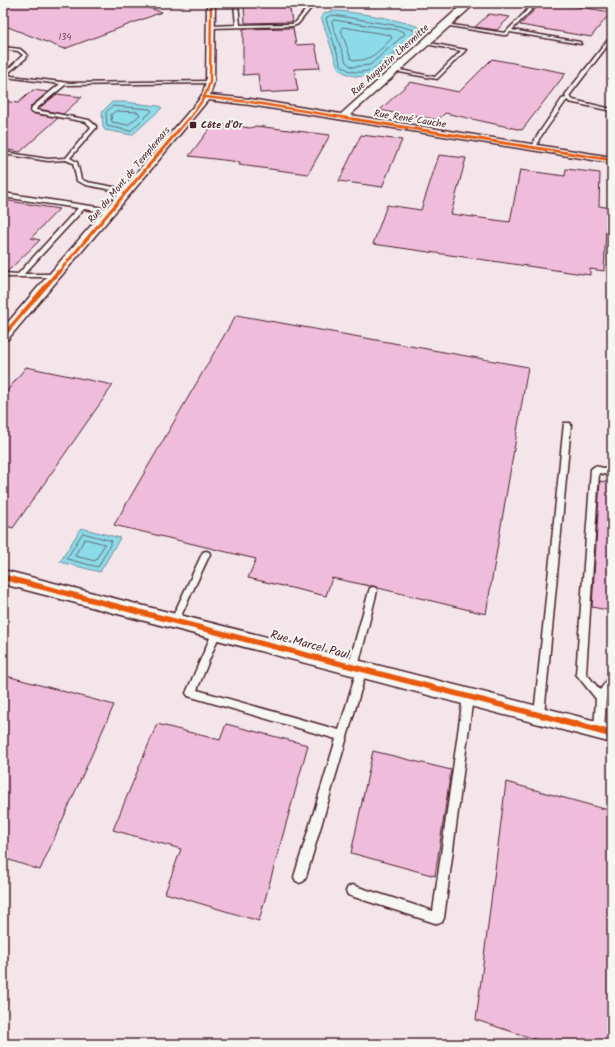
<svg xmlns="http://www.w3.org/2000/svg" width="615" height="1047" font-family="Kalam,sans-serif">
	<rect width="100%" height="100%" fill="#f6f6f2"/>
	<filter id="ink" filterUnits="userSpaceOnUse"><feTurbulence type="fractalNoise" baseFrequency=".025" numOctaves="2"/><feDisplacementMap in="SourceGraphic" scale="8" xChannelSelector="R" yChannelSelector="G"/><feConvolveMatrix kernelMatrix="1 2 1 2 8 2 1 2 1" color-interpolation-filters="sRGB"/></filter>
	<g filter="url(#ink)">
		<!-- built -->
		<rect fill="#f4e5eb" x="3" y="3" width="609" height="1041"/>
		<!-- water -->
		<g fill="#8cdbe9" stroke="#72909d">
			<path d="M 333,11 C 353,11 403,20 421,28 L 422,32 C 407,45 391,62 375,73 C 364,80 346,76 338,68 L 321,17 L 325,13 Z"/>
			<polygon points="112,102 124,102 159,106 162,108 132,135 105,130 103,127 102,112"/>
			<polygon points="81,528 120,538 100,572 60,562"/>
		</g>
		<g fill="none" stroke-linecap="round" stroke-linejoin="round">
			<!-- shore -->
			<g stroke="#646a77" stroke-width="1">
				<path d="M 333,15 L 399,26 L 414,30 L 415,32 C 398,50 366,88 341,65 L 326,19 L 327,17 Z"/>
				<polygon points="334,20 398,30 404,32 405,34 370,65 352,67 346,62 332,23"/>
				<path d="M 343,27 L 390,35 L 392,38 C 381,49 368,65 351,59 L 341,30 Z"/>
				<polygon points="113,106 150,109 152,111 130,131 107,126 106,113"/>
				<polygon points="116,111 138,112 140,115 128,125 112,122 111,115"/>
				<polygon points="83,533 112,541 98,567 67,559"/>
				<polygon points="85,539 105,544 95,561 75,556"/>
			</g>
		</g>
		<!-- building -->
		<g fill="#efbddb" stroke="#4a1f2b">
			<polygon points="14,3 142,3 142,6 162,12 64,49 3,25 3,6"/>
			<polygon points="244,3 289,3 292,22 245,23"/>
			<polygon points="541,3 555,3 611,12 591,37 520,25"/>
			<polygon points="489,14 510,17 497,30 475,27"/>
			<polygon points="293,28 296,45 315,44 320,68 294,69 298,91 260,93 258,74 243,75 243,29"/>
			<polygon points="492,59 566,73 522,130 445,113 438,120 413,115 412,117 380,110 410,82 459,92"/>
			<polygon points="33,90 48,92 31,106 30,113 58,118 20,152 3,149 3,101 18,103"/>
			<polygon points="57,94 82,97 63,114 38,109"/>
			<polygon points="214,123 250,128 256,126 330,135 308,174 239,165 240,162 189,156"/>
			<polygon points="361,135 402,140 382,187 339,181"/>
			<polygon points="439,155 466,158 451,214 510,222 520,170 565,176 566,169 600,173 599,206 611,208 611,229 606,228 604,271 590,269 590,275 373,244 387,205 421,210"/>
			<polygon points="3,200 59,209 31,238 40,240 7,272 3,272"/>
			<polygon points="236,315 528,367 486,614 378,588 373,586 370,586 332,578 326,596 248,578 256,559 114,525"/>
			<polygon points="26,367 113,385 13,528 3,525 3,396"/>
			<polygon points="600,481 612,483 612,611 592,607"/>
			<polygon points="3,675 114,705 40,870 3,858"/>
			<polygon points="157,724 220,740 226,724 308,745 259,921 165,893 181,849 113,830"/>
			<polygon points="373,751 451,770 435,876 351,853"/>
			<polygon points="506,782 612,811 612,1044 550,1044 476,1020"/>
		</g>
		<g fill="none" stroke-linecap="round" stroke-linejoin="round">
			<!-- service casing -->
			<g stroke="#4a1f2b" stroke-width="3">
				<g id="service">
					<polygon points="234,3 238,3 240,25 292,24 296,22 311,3 315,3 298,24 293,26 210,28 211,26 236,25"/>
					<polygon points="534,3 538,3 512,30 580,42 581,44 510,32 507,35 503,35 444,25 446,24 505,33"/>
					<polygon points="608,40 611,41 569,96 573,100 612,109 612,111 569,102 568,100 566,101 539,139 536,149 532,149 535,139 562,99 566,98 565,95"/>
					<polygon points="425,42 466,50 437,79 394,71 395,69 435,77 461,51 426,44"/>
					<polygon points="3,47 20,49 27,55 26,58 8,73 11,76 70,83 210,81 212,82 210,83 65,85 36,109 36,110 89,120 96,126 96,128 70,158 77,162 81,179 87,182 130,190 130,192 128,193 86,185 77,181 73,163 66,160 48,161 3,154 3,152 48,159 66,158 91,127 86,122 31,112 32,107 60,84 6,77 5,72 23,55 18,51 3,49"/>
					<polygon points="3,193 111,209 114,211 111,213 84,209 24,274 55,274 58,276 57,277 3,277 3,273 18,274 78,208 3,197"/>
					<polygon points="564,423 570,423 571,425 544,715 542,718 539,720 536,718 534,715"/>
					<polygon points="595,466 612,470 612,476 599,473 586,673 600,690 609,677 612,676 612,688 606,699 604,730 602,733 599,735 596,733 594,730 596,699 576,674 591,469"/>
					<polygon points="206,551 209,552 210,554 179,620 178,623 175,624 172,623 171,620 202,554 203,552"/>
					<polygon points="373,587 376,588 377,591 358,667 356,670 353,671 350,670 348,667 369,591 370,588"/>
					<polygon points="217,627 220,628 221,631 197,690 339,730 357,669 359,666 362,665 365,666 367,669 306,877 304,881 300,883 296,881 294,877 336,739 188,696 186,693 213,631 214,628"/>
					<polygon points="468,693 471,694 473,697 444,918 442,922 438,924 348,895 346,891 348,887 352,885 433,911 463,697 465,694"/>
				</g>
			</g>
			<!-- minor casing -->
			<g stroke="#4a1f2b" stroke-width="3">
				<g id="minor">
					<polygon points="207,3 215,3 214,82 210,95 250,99 341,114 464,3 472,3 469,9 350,115 612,157 612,163 250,105 208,100 153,167 8,339 3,340 3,328 198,101 203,93 206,82"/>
					<polygon points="3,570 612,725 612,743 3,584"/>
				</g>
			</g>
			<!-- service -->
			<use href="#service" fill="#f6f6f2" fill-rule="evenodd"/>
			<!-- minor -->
			<use href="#minor" fill="#f6f6f2" fill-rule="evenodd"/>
			<!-- cycleway-far4 casing -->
			<g stroke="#f6f6f2" stroke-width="4">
				<g id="cycleway-far4">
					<polyline points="205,97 250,102 359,120"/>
					<path d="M 188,120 C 198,107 206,97 210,82 L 211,3"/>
				</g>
			</g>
			<!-- cycleway-far3 casing -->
			<g stroke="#f6f6f2" stroke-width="4.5">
				<g id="cycleway-far3">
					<polyline points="353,119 612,160"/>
					<polyline points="58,273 188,119"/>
				</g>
			</g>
			<!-- cycleway-far2 casing -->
			<g stroke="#f6f6f2" stroke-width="6">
				<polyline id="cycleway-far2" points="3,336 58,272"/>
			</g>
			<!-- cycleway-far1 casing -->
			<g stroke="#f6f6f2" stroke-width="8">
				<polyline id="cycleway-far1" points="3,577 567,722"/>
			</g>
			<!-- cycleway casing -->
			<g stroke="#f6f6f2" stroke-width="10">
				<polyline id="cycleway" points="563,721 612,734"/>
			</g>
			<!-- cycleway-far4 -->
			<use href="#cycleway-far4" stroke="#e8590c" stroke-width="2.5"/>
			<!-- cycleway-far3 -->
			<use href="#cycleway-far3" stroke="#e8590c" stroke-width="3"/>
			<!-- cycleway-far2 -->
			<use href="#cycleway-far2" stroke="#e8590c" stroke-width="4"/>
			<!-- cycleway-far1 -->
			<use href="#cycleway-far1" stroke="#e8590c" stroke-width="5.5"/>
			<!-- cycleway -->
			<use href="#cycleway" stroke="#e8590c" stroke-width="7"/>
		</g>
	</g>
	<!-- markers -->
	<rect fill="#4a1f2b" stroke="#f6f6f2" stroke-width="1.5" x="189" y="121" width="8" height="8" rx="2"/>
	<g text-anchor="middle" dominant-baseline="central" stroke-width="4" stroke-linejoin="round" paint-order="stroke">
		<!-- far-number labels -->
		<g font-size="9" fill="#734657">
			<text x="65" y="37">134</text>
		</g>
		<!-- far-street labels -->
		<g font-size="10" fill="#4a1f2b" stroke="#f6f6f2">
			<text transform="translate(390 60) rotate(-42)">Rue Augustin Lhermitte</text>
			<text transform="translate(410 119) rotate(9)">Rue René Cauche</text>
			<text transform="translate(129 175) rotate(-50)">Rue du Mont de Templemars</text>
		</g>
		<!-- far-poi labels -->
		<g font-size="10" font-weight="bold" fill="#4a1f2b" stroke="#f6f6f2" text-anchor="start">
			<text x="201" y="125">Côte d'Or</text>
		</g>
		<!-- street labels -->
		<g font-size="12" fill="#4a1f2b" stroke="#f6f6f2">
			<text transform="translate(310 645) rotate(15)">Rue Marcel Paul</text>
		</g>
	</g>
	<!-- margin -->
	<rect width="615" height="1047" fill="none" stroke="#f6f6f2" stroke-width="16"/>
	<rect x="8" y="8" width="599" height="1031" fill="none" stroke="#4a1f2b" stroke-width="1.5" filter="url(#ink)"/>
</svg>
